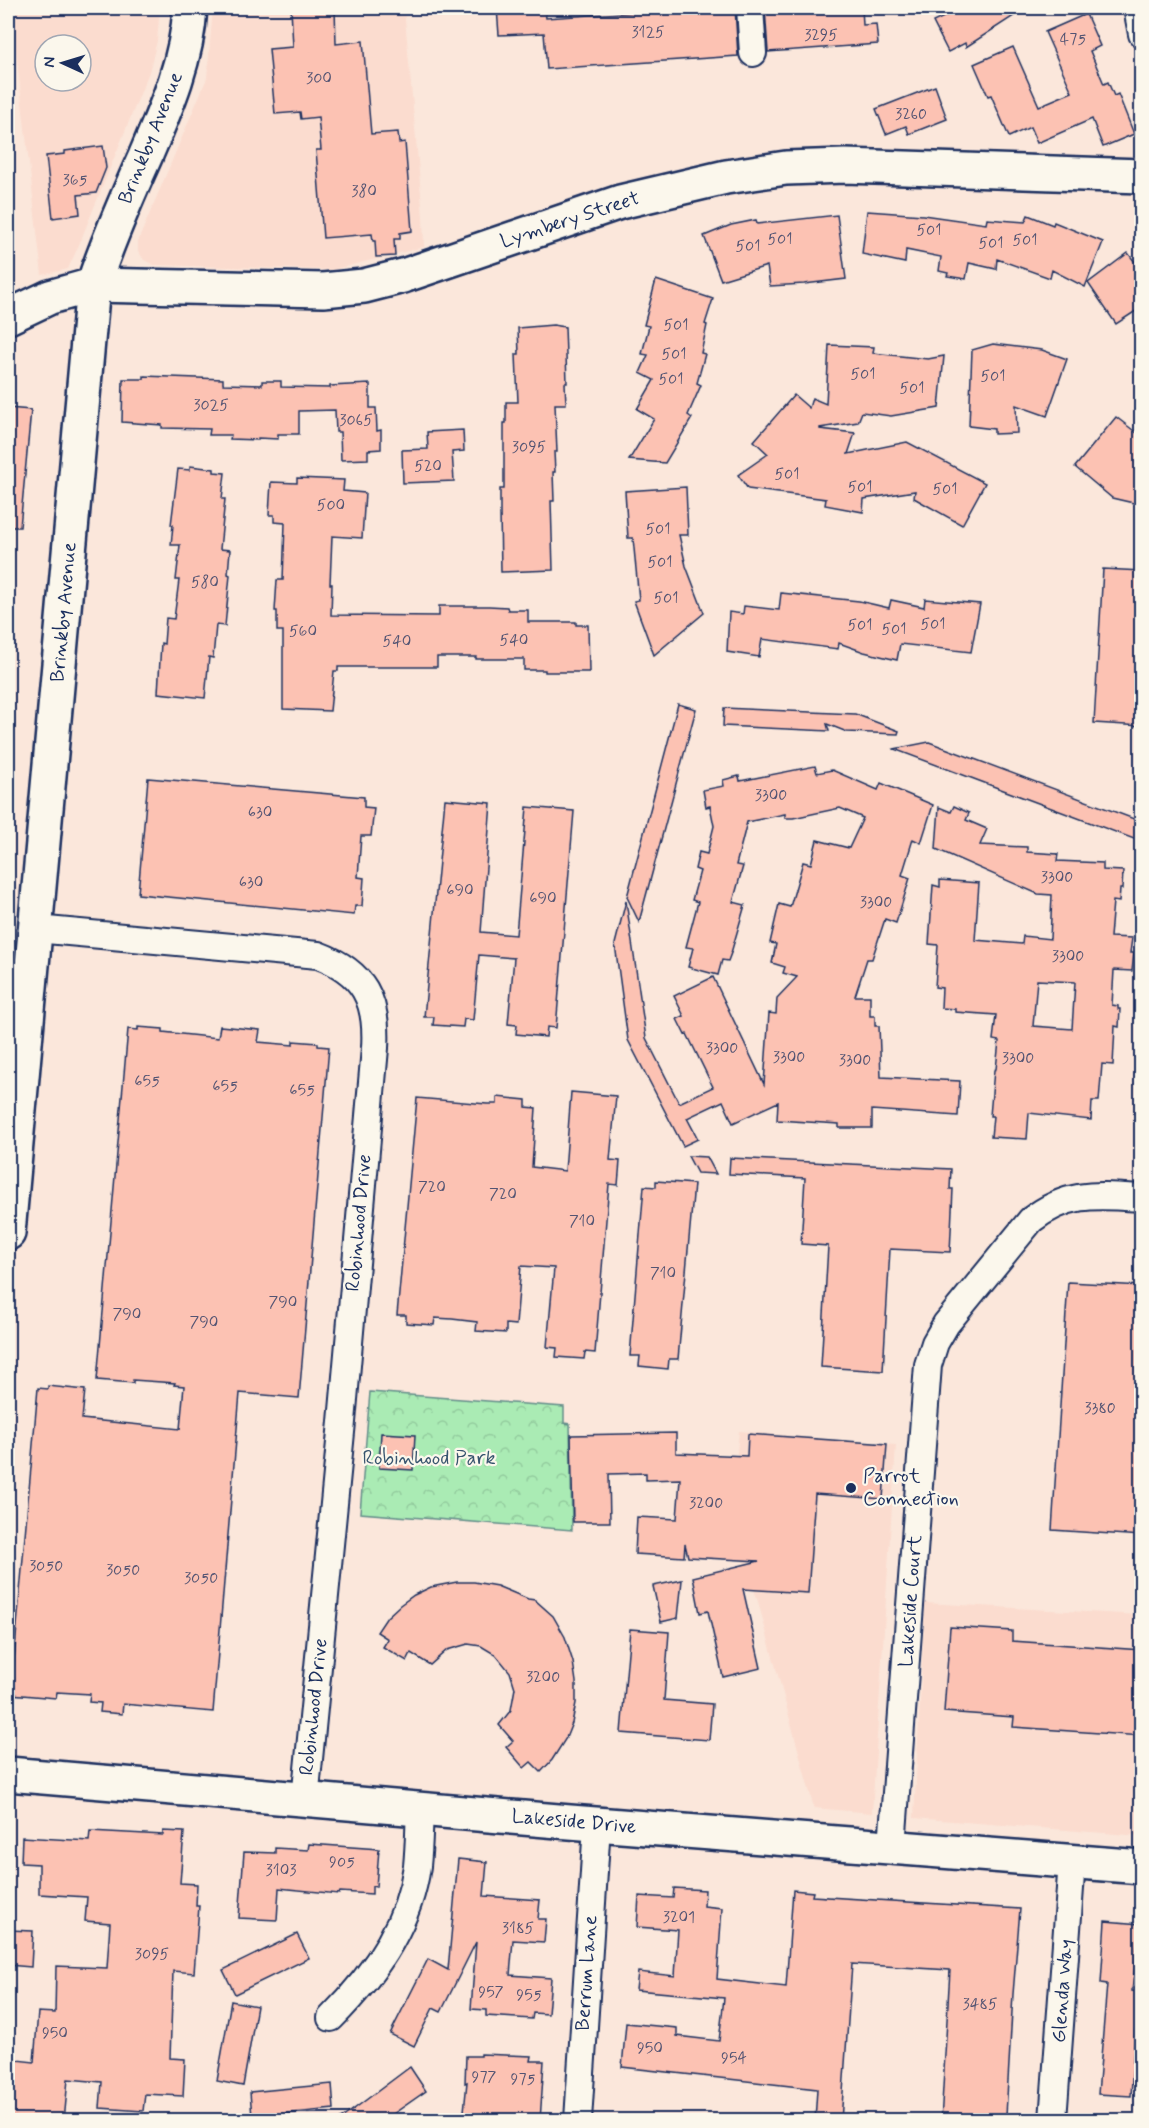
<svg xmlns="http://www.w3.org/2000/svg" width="1149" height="2128" font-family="Mynerve,sans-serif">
	<defs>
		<pattern id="park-crowns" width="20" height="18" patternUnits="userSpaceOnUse" patternTransform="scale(1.5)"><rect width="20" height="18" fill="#aaebb4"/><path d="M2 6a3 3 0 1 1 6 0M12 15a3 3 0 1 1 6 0" fill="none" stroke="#92ca9d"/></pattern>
	</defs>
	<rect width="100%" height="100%" fill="#fbe7db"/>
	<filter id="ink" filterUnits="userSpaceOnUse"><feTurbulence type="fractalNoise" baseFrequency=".0167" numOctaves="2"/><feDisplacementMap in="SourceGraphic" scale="12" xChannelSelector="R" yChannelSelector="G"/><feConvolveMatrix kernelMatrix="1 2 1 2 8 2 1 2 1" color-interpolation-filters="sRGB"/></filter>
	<g filter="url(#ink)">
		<!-- built -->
		<g fill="#fbdccf" fill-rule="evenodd">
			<path d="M 11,8 L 160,8 L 157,41 L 149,72 L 78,247 L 68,269 L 42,275 ZM 45,45 L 81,45 L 81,81 L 45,81 Z"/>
			<polygon points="213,8 404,8 423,216 424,247 332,270 154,265 144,260 138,251 138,241 207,78"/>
			<polygon points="739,1431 896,1445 872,1813 814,1808 757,1598 730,1527"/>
			<polygon points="925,1603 1141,1615 1141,1836 914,1818"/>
		</g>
		<!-- park -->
		<polygon fill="url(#park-crowns)" stroke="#628d89" stroke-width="1.5" points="370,1392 564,1407 564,1423 570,1424 572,1530 360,1513"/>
		<!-- building -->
		<g fill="#fcc2b3" stroke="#1b2f5e" stroke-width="1.5" fill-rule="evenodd">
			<polygon points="291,8 335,8 336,44 363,41 371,134 398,132 399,143 405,142 412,231 400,233 400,239 394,239 395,256 376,257 375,241 373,241 372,234 323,238 316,150 321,150 318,117 301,119 300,112 275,114 269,49 293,47"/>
			<polygon points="497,8 545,8 546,18 697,8 735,8 738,56 547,69 544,33 499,35"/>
			<polygon points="765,8 862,8 863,25 876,24 878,44 768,52"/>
			<polygon points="963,8 1026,8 966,47 965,43 948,52 933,22"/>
			<polygon points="1086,14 1100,46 1090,51 1104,84 1108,82 1114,96 1118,94 1134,134 1103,147 1092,119 1037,143 1030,127 1009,137 991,95 988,96 974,64 1013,47 1039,106 1072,92 1045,32"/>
			<polygon points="935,86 947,119 909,134 906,126 886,134 876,109"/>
			<polygon points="103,146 106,168 96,193 78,195 80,214 53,218 46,156 65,154 65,151"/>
			<polygon points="867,211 923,215 986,224 987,219 1025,222 1028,215 1053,225 1054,222 1103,242 1085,287 1052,270 1050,278 997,259 996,269 969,263 966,279 947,276 948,273 939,271 941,257 906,250 905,263 862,254"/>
			<polygon points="837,215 846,279 804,284 770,286 767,266 721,280 704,236 731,225 756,220 757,224"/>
			<polygon points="1128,253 1142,271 1142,307 1116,324 1088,283"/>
			<polygon points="656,280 713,299 705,324 707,325 701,353 705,354 697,383 701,385 688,415 692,418 665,463 629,460 654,419 637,409 654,380 640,373 648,355 642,354 649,326 644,325"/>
			<polygon points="553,325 565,327 567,383 565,383 566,404 555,404 557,452 554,452 555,472 553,472 554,501 551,501 553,570 501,572 500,512 500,489 504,489 504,423 506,423 506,402 518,402 516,354 519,354 518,328"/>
			<polygon points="993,344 1042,350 1067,359 1047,416 1016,405 1017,433 994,434 994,429 969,426 972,350"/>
			<polygon points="829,345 874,347 873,353 928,359 944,356 939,408 891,416 862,412 858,422 820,428 820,429 855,433 848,454 907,442 985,483 962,525 914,498 915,491 864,499 863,512 825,505 826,499 748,489 738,475 768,454 754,441 794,395 809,408 812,398 826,404"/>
			<polygon points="144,376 223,379 223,384 262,385 262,381 281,381 281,387 330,388 330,386 370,384 370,408 376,408 377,431 381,430 381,449 368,450 368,459 341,460 340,432 336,432 335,410 299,411 299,434 278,434 278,439 258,438 258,440 230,439 231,435 209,435 210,429 162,428 162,425 122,422 123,379 144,379"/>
			<polygon points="8,408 31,410 20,527 8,527"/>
			<polygon points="1116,417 1142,437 1142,505 1112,498 1075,467"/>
			<polygon points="463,430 464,451 452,452 454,481 403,483 402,450 428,449 427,432"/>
			<polygon points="190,466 214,469 214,472 225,473 222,499 225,499 220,549 230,550 228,574 230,575 225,626 216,625 213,658 209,657 205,698 158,693 161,643 164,644 166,618 174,619 179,580 176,580 180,545 171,545 173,525 171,525 178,469 190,470"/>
			<polygon points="297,478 344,480 343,491 365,493 362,538 332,536 330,584 332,584 331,615 439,616 439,606 489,606 507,607 508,610 528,610 528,622 576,622 576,625 588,625 589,672 545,672 545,670 524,670 524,659 476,659 476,657 437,657 437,667 338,667 338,671 334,671 330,711 283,709 283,631 277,631 277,611 275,611 277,580 283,580 285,523 274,522 274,515 269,515 271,482 297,483"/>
			<polygon points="686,487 688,535 679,535 686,566 704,613 654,655 634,601 639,600 633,538 628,538 625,491"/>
			<polygon points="1103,569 1142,571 1142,726 1094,723"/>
			<polygon points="781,593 859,601 889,608 891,600 924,607 925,599 980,604 971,652 900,644 897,660 864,652 839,643 838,649 762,639 759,657 727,652 729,612 743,614 744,606 779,610"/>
			<polygon points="678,704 696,709 639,922 627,897"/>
			<polygon points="724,708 855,714 899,731 898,734 847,732 827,724 829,731 723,726"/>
			<polygon points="929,742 1142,822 1142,842 894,749"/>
			<polygon points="815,766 817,773 832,770 878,790 881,783 933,805 921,843 913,839 902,875 910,878 896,923 885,919 872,959 867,959 855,996 870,996 870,1016 875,1016 875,1026 879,1026 881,1077 960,1081 958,1116 872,1110 872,1128 839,1128 839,1124 777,1120 778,1102 733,1123 723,1101 687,1118 698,1139 683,1146 628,1040 615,944 626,901 646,1038 679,1103 713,1087 687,1034 685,1035 677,1019 684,1016 674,996 713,977 764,1084 769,1013 776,1014 777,998 797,977 783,973 785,967 772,963 776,944 770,943 779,904 790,907 803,862 811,864 817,840 849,848 863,818 840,808 793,818 785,818 785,814 747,822 736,865 743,866 733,902 745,905 731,953 728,961 722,960 718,975 688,967 693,948 686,947 698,902 692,900 700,871 695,869 699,852 707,854 714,826 710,806 706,807 703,790 724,786 723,780 739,776 740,781"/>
			<polygon points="148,778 364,797 364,807 374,808 371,836 361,836 358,877 364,878 362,906 355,906 354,915 138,894"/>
			<polygon points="445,799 491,803 481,932 516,935 527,807 574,811 556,1028 547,1027 546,1037 516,1034 517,1025 508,1024 514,958 479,955 473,1020 464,1019 463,1027 433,1025 434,1017 424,1017"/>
			<path d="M 954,806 L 969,813 L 966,820 L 987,829 L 980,845 L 1027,847 L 1027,852 L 1058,854 L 1057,861 L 1103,863 L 1103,870 L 1123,871 L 1122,889 L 1120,889 L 1119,902 L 1113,901 L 1110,937 L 1132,938 L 1130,953 L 1134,953 L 1132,971 L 1114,970 L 1112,1005 L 1118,1006 L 1118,1009 L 1120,1009 L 1119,1027 L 1115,1026 L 1113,1065 L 1102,1064 L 1099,1101 L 1092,1101 L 1091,1120 L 1029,1113 L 1027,1139 L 991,1137 L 993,1116 L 990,1116 L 994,1070 L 996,1069 L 999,1041 L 993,1040 L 996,1015 L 955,1012 L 955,1009 L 941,1008 L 942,988 L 935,987 L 938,945 L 929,944 L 933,885 L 940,887 L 940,880 L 979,883 L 975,940 L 1022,944 L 1023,936 L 1050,939 L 1052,895 L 1038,894 L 936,849 L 939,807 L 951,812 ZM 1037,980 L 1075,982 L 1072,1029 L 1033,1026 Z"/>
			<polygon points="220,1026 260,1030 258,1042 293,1045 293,1041 318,1043 318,1046 329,1047 299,1398 240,1393 213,1712 123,1704 122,1714 100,1712 101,1703 89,1702 90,1694 57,1692 56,1698 11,1694 38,1388 48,1389 48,1386 85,1390 82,1419 180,1429 184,1386 174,1385 175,1383 133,1380 133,1383 97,1380 128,1029 138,1030 138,1027 163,1029 163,1032 218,1038"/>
			<polygon points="571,1092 616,1096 610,1160 620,1161 618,1185 609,1184 595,1353 585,1352 584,1359 556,1357 557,1348 547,1347 554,1268 521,1266 516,1325 506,1324 506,1333 476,1331 477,1322 452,1319 435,1318 434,1325 406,1323 406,1315 397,1315 417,1098 487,1104 497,1104 497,1097 526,1100 526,1107 536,1108 532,1167 565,1171"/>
			<polygon points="688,1156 707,1157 716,1174 697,1173"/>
			<polygon points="730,1158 951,1169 950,1189 953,1189 950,1252 890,1249 883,1371 821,1367 828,1246 801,1244 805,1178 729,1174"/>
			<polygon points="656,1181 694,1184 678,1359 669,1359 668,1369 639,1366 640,1356 630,1356 644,1186 656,1187"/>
			<polygon points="1068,1282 1142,1286 1142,1536 1052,1530"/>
			<polygon points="381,1433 415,1435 413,1470 379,1468"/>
			<polygon points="676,1433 676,1453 747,1456 748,1434 887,1444 883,1499 815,1494 808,1593 743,1589 761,1668 723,1677 708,1611 700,1613 693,1577 759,1561 688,1557 685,1544 684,1557 635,1554 637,1517 677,1519 680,1479 646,1480 646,1473 609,1474 610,1522 573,1522 571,1435"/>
			<polygon points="682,1580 678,1618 661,1622 653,1586"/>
			<polygon points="457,1582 474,1582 497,1586 528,1599 535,1600 553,1616 565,1637 573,1662 576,1682 576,1703 572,1723 566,1738 552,1760 541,1772 531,1762 524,1768 506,1747 513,1741 499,1725 511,1710 515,1688 510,1672 496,1655 481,1646 468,1644 447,1650 430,1665 411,1653 407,1661 383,1647 388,1639 377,1632 387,1617 400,1605 414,1595 431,1587"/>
			<polygon points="950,1627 1012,1631 1012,1641 1142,1650 1142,1736 1013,1727 1014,1717 944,1712"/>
			<polygon points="630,1629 669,1632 664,1700 712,1704 709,1740 621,1733"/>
			<polygon points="90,1831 163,1835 163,1831 184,1832 180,1883 197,1884 196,1906 199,1906 194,1973 173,1971 170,2058 185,2059 183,2096 145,2094 143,2111 100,2108 102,2082 68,2079 64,2121 8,2117 8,2059 34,2062 38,2012 55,2013 56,1966 107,1968 110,1923 85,1921 87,1897 39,1894 39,1864 21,1863 22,1837 89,1841"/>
			<polygon points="309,1844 379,1849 376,1887 372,1886 372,1894 340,1892 339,1894 279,1888 277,1920 239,1918 244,1852 275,1853 275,1848 308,1850"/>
			<polygon points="458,1859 487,1862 484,1896 540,1900 538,1919 546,1919 544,1942 513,1940 510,1975 551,1978 548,2014 533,2013 532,2019 486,2016 486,2010 471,2009 476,1942 441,2012 433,2008 414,2046 390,2034 428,1959 448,1970"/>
			<polygon points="674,1888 705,1890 704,1906 722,1908 717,1979 786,1987 793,1890 813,1892 812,1896 1020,1909 1013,1994 1006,2115 1004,2115 1003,2121 941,2121 950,1970 852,1964 841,2121 815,2121 817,2089 622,2067 626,2023 677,2028 677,2036 719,2041 724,1998 636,1990 638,1972 675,1976 678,1930 637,1927 639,1896 673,1898"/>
			<polygon points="1105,1921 1140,1924 1132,1991 1142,1992 1142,2031 1135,2030 1131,2096 1098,2094 1107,1984 1101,1983"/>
			<polygon points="8,1930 33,1931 31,1967 8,1965"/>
			<polygon points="297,1934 309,1958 235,1994 223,1970"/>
			<polygon points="231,2001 257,2006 243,2086 217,2081"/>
			<polygon points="481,2054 532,2056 531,2061 544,2061 540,2121 463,2121 467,2082 465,2083 466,2056 481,2056"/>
			<polygon points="410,2067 426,2091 383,2121 338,2121"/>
			<polygon points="332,2084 334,2109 252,2117 250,2092"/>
		</g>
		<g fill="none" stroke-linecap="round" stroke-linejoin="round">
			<!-- street casing -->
			<g stroke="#1b2f5e" stroke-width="30">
				<g id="street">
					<polyline points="750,8 753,53"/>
					<polyline points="1137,8 1142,34"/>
					<path d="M 36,929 L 318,955 C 364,972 378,1000 375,1048 L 342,1422 L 305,1800"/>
					<path d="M 892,1846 L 928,1365 L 935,1343 L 946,1324 L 1031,1220 C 1069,1191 1096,1195 1142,1198"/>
					<path d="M 331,2018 C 372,1977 409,1925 417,1866 C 419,1847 419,1828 420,1810"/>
					<polyline points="578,2120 597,1825"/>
					<polyline points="1053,2120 1072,1861"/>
				</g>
			</g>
			<!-- secondary casing -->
			<g stroke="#1b2f5e" stroke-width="38">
				<g id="secondary">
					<polyline points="8,317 50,297 93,285 323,290 364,286 403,276 620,202 726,177 786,168 845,166 1142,176"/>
					<path d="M 8,1233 L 93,285 C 108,241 126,199 145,157 C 166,108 187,61 190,8"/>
					<polyline points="8,1774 570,1822 1142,1867"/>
				</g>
			</g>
			<!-- street -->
			<use href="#street" stroke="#fbf7ec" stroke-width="26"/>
			<!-- secondary -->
			<use href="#secondary" stroke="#fbf7ec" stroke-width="33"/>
		</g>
	</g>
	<!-- markers -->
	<circle fill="#1b2f5e" stroke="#fbf7ec" stroke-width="2" cx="851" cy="1488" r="6"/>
	<g text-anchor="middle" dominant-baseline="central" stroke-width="4.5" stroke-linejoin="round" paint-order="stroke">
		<!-- number labels -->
		<g font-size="16" fill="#535473">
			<text x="648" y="32">3125</text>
			<text x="821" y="35">3295</text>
			<text x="1073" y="39">475</text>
			<text x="319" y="78">300</text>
			<text x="911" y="114">3260</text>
			<text x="75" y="180">365</text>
			<text x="364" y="191">380</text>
			<text x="929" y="230">501</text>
			<text x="780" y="239">501</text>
			<text x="1025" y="240">501</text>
			<text x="991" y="243">501</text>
			<text x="748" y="246">501</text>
			<text x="676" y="325">501</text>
			<text x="674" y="354">501</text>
			<text x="863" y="374">501</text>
			<text x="993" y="376">501</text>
			<text x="671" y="379">501</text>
			<text x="912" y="388">501</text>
			<text x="211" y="405">3025</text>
			<text x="356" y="420">3065</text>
			<text x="529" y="447">3095</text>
			<text x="428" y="466">520</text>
			<text x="787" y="474">501</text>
			<text x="860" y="487">501</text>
			<text x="945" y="489">501</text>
			<text x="331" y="505">500</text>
			<text x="658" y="529">501</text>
			<text x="660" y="562">501</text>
			<text x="205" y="582">580</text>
			<text x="666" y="598">501</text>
			<text x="933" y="624">501</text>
			<text x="860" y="625">501</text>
			<text x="894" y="629">501</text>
			<text x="303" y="631">560</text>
			<text x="514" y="640">540</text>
			<text x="397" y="641">540</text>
			<text x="771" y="795">3300</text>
			<text x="260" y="812">630</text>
			<text x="1057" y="877">3300</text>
			<text x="251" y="882">630</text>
			<text x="460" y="890">690</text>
			<text x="543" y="898">690</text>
			<text x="876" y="902">3300</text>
			<text x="1068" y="956">3300</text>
			<text x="722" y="1048">3300</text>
			<text x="789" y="1057">3300</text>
			<text x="1018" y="1058">3300</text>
			<text x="855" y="1060">3300</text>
			<text x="147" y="1081">655</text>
			<text x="225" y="1086">655</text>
			<text x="302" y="1090">655</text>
			<text x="432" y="1187">720</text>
			<text x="503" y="1194">720</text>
			<text x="582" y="1221">710</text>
			<text x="663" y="1273">710</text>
			<text x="283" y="1302">790</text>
			<text x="127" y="1314">790</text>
			<text x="204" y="1322">790</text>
			<text x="1100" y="1408">3380</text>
			<text x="706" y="1503">3200</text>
			<text x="46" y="1566">3050</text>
			<text x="123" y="1570">3050</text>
			<text x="201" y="1578">3050</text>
			<text x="543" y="1677">3200</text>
			<text x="342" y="1862">905</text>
			<text x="281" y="1870">3103</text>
			<text x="679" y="1917">3201</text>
			<text x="518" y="1928">3185</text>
			<text x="152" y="1954">3095</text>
			<text x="491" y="1992">957</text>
			<text x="529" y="1995">955</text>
			<text x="980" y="2004">3485</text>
			<text x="55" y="2033">950</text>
			<text x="650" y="2048">950</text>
			<text x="734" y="2058">954</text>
			<text x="484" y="2077">977</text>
			<text x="523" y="2079">975</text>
		</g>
		<!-- street labels -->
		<g font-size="20" fill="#1b2f5e" stroke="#fbf7ec">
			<text transform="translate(151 138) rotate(-68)">Brinkby Avenue</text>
			<text transform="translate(570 220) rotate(-18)">Lymbery Street</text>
			<text transform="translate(64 612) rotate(-85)">Brinkby Avenue</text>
			<text transform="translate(359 1223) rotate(-85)">Robinhood Drive</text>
			<text transform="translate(911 1601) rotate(-86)">Lakeside Court</text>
			<text transform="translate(314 1707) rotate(-84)">Robinhood Drive</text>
			<text transform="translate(574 1822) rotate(5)">Lakeside Drive</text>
			<text transform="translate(587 1973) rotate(-86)">Berrum Lane</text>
			<text transform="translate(1063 1991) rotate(-86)">Glenda Way</text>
		</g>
		<!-- park labels -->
		<g font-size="20" fill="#38556f" stroke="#fbf7ec">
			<text x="429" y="1458">Robinhood Park</text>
		</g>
		<!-- poi labels -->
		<g font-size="20" fill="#1b2f5e" stroke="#fbf7ec" text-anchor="start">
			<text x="863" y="1476">Parrot<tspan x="863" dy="23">Connection</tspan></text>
		</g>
	</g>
	<!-- margin -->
	<rect width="1149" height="2128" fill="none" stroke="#fbf7ec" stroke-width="30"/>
	<rect x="15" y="15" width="1119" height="2098" fill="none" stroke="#1b2f5e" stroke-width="2" filter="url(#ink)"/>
	<!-- north arrow -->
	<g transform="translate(63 63) rotate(274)"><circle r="28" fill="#fbf7ec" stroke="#a1a7b3" stroke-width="1.5"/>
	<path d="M0-4.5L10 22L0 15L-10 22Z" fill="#1b2f5e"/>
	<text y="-9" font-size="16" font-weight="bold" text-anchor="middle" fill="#1b2f5e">N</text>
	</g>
</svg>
